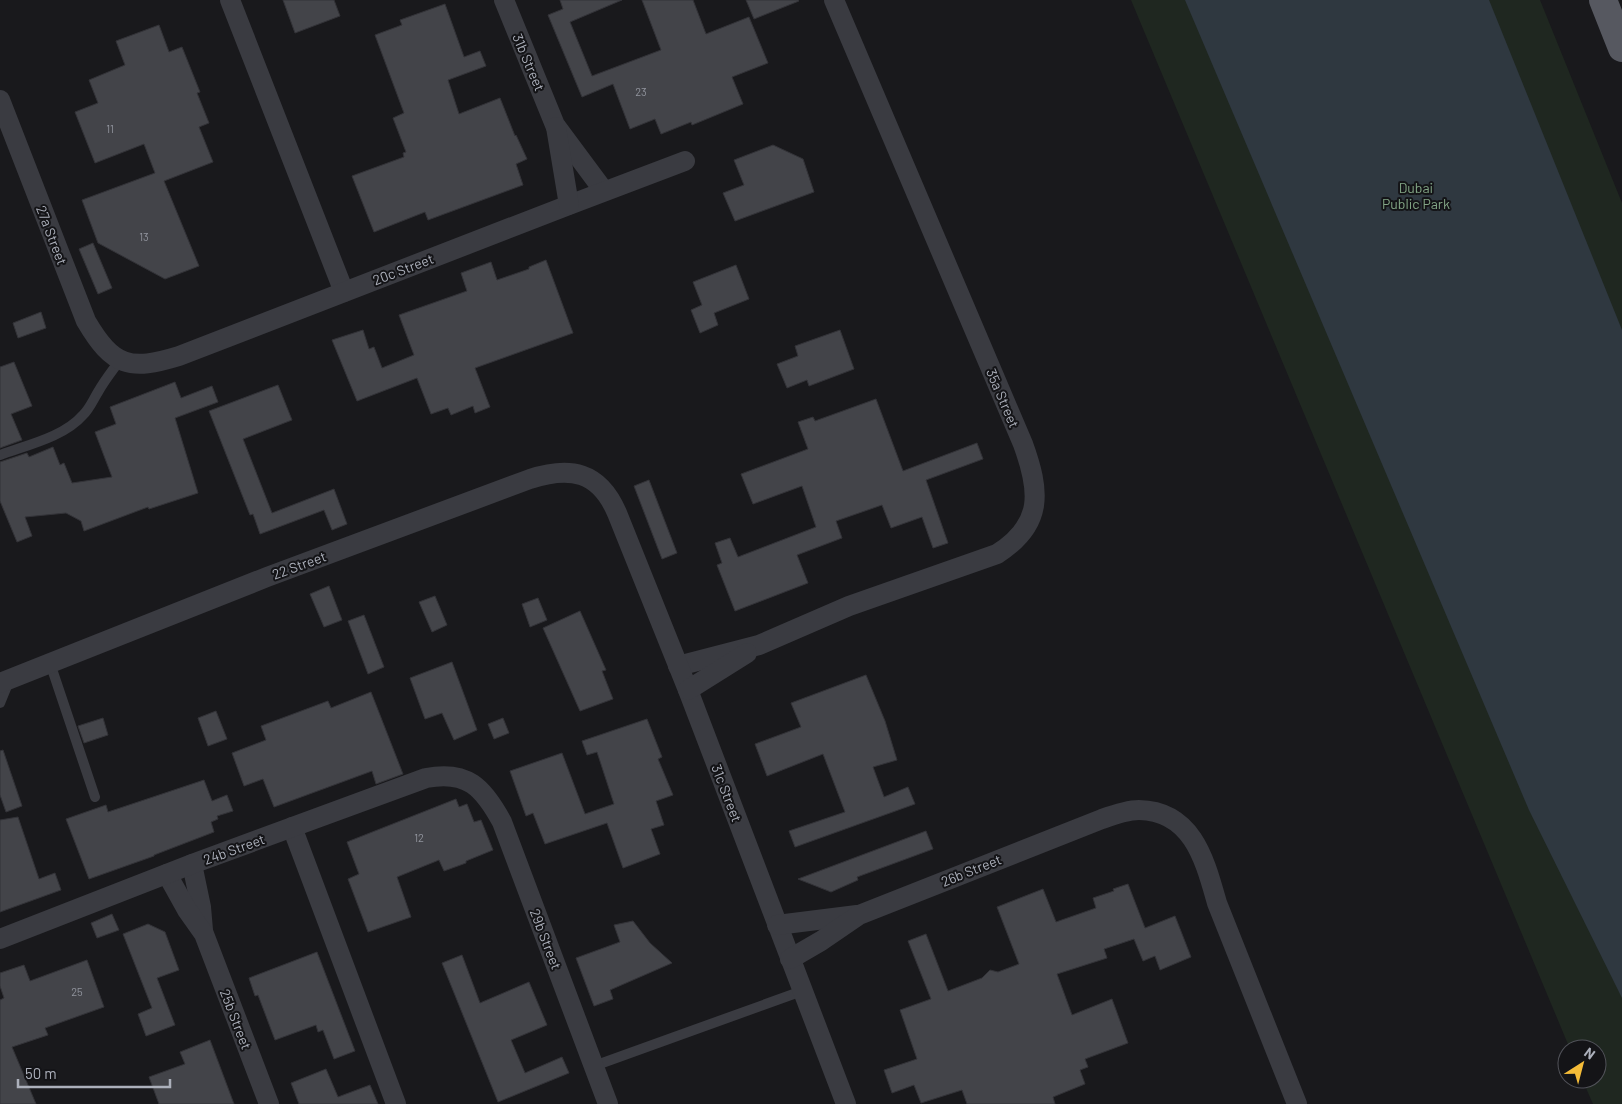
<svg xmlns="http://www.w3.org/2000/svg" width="1622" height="1104" font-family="Barlow,sans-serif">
	<rect width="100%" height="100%" fill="#19191c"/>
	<!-- green -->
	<polygon fill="#1f2720" points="1131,0 1540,0 1622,203 1622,1104 1593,1104 1582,1079 1597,1079 1597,1049 1570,1049"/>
	<!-- water -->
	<polygon fill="#2f3840" points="1185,0 1489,0 1622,330 1622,998 1529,810"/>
	<!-- building -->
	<g fill="#434449" stroke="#333338">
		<polygon points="283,0 334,0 340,16 295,33"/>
		<polygon points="560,0 622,0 570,22 592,76 661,50 642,0 693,0 706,34 749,17 768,63 732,77 743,104 692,125 691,122 661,134 655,119 630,129 613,84 582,97 548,15 563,9"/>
		<polygon points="746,0 798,0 799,1 754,19"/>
		<polygon points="445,4 464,57 480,51 486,66 448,80 459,114 500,98 515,136 516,135 527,159 516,164 523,185 428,220 425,212 374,232 352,176 404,157 403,153 406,152 393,118 404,113 375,35 402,25 400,20"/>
		<polygon points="159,25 169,52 182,47 200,92 197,93 209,123 199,127 213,162 164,181 199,266 165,279 98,243 82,200 155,173 144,144 95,163 75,112 98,103 89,80 125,65 116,41"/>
		<polygon points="773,145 803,159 814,192 735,221 723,193 744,185 734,160"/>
		<polygon points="93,243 112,288 98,294 79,249"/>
		<polygon points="546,260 573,333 475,368 490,407 475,413 473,406 451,415 448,408 431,414 417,378 357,401 332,340 363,330 369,349 374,347 382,368 414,355 399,315 467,291 461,273 491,262 497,280 529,269 529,267"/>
		<polygon points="736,265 749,299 714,313 718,325 700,333 691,310 702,305 693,282"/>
		<polygon points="41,312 46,328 18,338 13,323"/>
		<polygon points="840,330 854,369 809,386 807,380 787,388 777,364 798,356 795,346"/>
		<polygon points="14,362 32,406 11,414 22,440 0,448 0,367"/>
		<polygon points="175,382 181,398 212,386 218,402 175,418 198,493 149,509 148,507 84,531 81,521 66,513 25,517 32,536 17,542 0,501 0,462 27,453 29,457 53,447 60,465 64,463 72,483 112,477 95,432 116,424 110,407"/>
		<polygon points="278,385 292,420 243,439 272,513 334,489 347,524 332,530 324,510 260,534 253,514 250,515 209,411"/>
		<polygon points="876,399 903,471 977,443 983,459 926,480 948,543 933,548 922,517 891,528 882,505 836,521 842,538 797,555 808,583 735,611 717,565 722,563 715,543 730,538 738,557 816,527 802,486 753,504 741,474 808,449 798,422 813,417 815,421"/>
		<polygon points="649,480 677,553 662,559 634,486"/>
		<polygon points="329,586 342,620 324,627 310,594"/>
		<polygon points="435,596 447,625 432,632 419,602"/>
		<polygon points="538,598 547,620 530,627 522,604"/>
		<polygon points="580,611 606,670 602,671 613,699 580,711 543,628"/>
		<polygon points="364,615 384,667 368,674 348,621"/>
		<polygon points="452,662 477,730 454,740 442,713 425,719 410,678"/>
		<polygon points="866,675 885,721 897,760 873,767 884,797 908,787 915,804 795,847 789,831 845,812 823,754 767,776 755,744 801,727 791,703"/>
		<polygon points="371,692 403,774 376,784 372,771 274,807 263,779 244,786 232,753 266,740 261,726 328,701 331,708"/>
		<polygon points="216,711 227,739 208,746 198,718"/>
		<polygon points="103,718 108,735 84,743 78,726"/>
		<polygon points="503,718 509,733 494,739 488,724"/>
		<polygon points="647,719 662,757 658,759 673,795 656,801 664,825 651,829 660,854 623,868 607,823 545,844 533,813 526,816 510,771 562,753 585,814 614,804 597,752 587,755 582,741"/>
		<polygon points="3,750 22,806 6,812 0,795 0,751"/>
		<polygon points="204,780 212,801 227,795 233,811 217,816 218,819 211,822 214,832 154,855 154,856 89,879 66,819 106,805 108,812"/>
		<polygon points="456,799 459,807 467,804 474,822 481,820 493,850 466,861 466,863 444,871 439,860 397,877 411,917 368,932 348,879 359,874 347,842"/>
		<polygon points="18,817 39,879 55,873 61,890 0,912 0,820"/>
		<polygon points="926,831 933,849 857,877 858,880 831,892 798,879"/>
		<polygon points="1128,884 1145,928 1175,916 1191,957 1160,970 1155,956 1143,961 1134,939 1104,949 1107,958 1057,974 1072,1015 1112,999 1128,1043 1085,1059 1088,1067 1080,1070 1085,1084 1053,1097 1055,1104 967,1104 962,1090 921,1103 914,1085 892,1093 884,1070 917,1059 900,1010 931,999 908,941 926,934 948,991 982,978 990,970 998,972 1019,964 997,907 1043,889 1056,922 1096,908 1093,898 1114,891 1113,889"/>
		<polygon points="112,914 119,930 97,938 91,923"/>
		<polygon points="633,921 650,943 672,963 610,990 613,999 594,1006 576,958 620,942 614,925"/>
		<polygon points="148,924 165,932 179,970 157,978 175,1025 146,1036 138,1014 152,1008 123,934"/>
		<polygon points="317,952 355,1051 334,1059 323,1030 318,1032 316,1025 275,1040 258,995 255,996 249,978"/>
		<polygon points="462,955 480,1003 529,982 547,1025 511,1040 525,1073 562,1057 569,1073 498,1102 442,963"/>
		<polygon points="87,960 104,1007 45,1028 48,1035 12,1047 36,1104 0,1104 0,1000 4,998 0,986 0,973 24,965 30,981"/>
		<polygon points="210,1040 234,1104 159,1104 149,1077 185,1064 180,1052"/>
		<polygon points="326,1069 338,1097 370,1085 378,1104 299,1104 291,1083"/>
	</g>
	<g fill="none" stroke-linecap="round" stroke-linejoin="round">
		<!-- service -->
		<g stroke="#3a3b41" stroke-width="10">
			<path d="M 0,455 C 27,445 64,437 83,415 C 90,408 93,400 98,392 C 104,381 112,371 120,360"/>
			<polyline points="50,663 95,797"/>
			<polyline points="0,703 9,681"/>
			<polyline points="594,1066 802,991"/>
		</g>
		<!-- minor -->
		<g stroke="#3a3b41" stroke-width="20">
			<polyline points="230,0 344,292"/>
			<polyline points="504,0 555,125 604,191"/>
			<path d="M 0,100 L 86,321 C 113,367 130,371 179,356 L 569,205 L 685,161"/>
			<polyline points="556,127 569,205"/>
			<path d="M 678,666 L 759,645 L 849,606 L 997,554 C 1044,524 1040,491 1023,444 L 834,0"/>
			<path d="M 0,683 L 267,577 L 530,479 C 570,466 599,471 617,513 L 688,690 L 846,1104"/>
			<polyline points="688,690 747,653"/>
			<polyline points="292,827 396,1104"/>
			<polyline points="192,864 201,907 203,930"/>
			<polyline points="167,874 187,910 204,934 269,1104"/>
			<polyline points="777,925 857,915"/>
			<path d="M 0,939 L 192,864 L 426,778 C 467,770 483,787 502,822 L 608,1104"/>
			<path d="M 790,959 L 821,941 L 859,915 L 1102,819 C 1113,815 1127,810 1139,810 C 1193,811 1205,861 1217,903 L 1297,1104"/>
		</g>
		<!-- primary -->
		<polyline stroke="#565860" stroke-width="28" points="1603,0 1622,48"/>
	</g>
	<g text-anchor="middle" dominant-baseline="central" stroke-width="4" stroke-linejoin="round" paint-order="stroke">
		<!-- number labels -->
		<g font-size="11" fill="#92959e">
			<text x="641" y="91">23</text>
			<text x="110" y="128">11</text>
			<text x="144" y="236">13</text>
			<text x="419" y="837">12</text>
			<text x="77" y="991">25</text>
		</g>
		<!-- street labels -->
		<g font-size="14" fill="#acb0bb" stroke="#141417">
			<text transform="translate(529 62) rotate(67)">31b Street</text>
			<text transform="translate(52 235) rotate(69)">27a Street</text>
			<text transform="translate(403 269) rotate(-21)">20c Street</text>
			<text transform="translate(1003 398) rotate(67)">35a Street</text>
			<text transform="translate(299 565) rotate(-20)">22 Street</text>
			<text transform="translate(727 793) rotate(69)">31c Street</text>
			<text transform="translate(234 849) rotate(-20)">24b Street</text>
			<text transform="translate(971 870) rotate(-22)">26b Street</text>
			<text transform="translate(546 939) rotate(69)">29b Street</text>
			<text transform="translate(236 1019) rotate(69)">25b Street</text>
		</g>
		<!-- park labels -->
		<g font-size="14" fill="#83a686" stroke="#141417">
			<text x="1416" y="187">Dubai<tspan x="1416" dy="16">Public Park</tspan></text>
		</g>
	</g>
	<!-- north arrow -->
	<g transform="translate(1582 1064) rotate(36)"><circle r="24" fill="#141417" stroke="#515259"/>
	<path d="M0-4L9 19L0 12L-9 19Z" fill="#f5bc38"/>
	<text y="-8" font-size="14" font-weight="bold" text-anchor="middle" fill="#acb0bb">N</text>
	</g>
	<!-- scale -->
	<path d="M18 1079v8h152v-8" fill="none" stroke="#acb0bb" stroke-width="2.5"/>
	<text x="25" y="1079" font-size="15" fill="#acb0bb" stroke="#141417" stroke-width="4" paint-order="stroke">50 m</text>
</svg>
